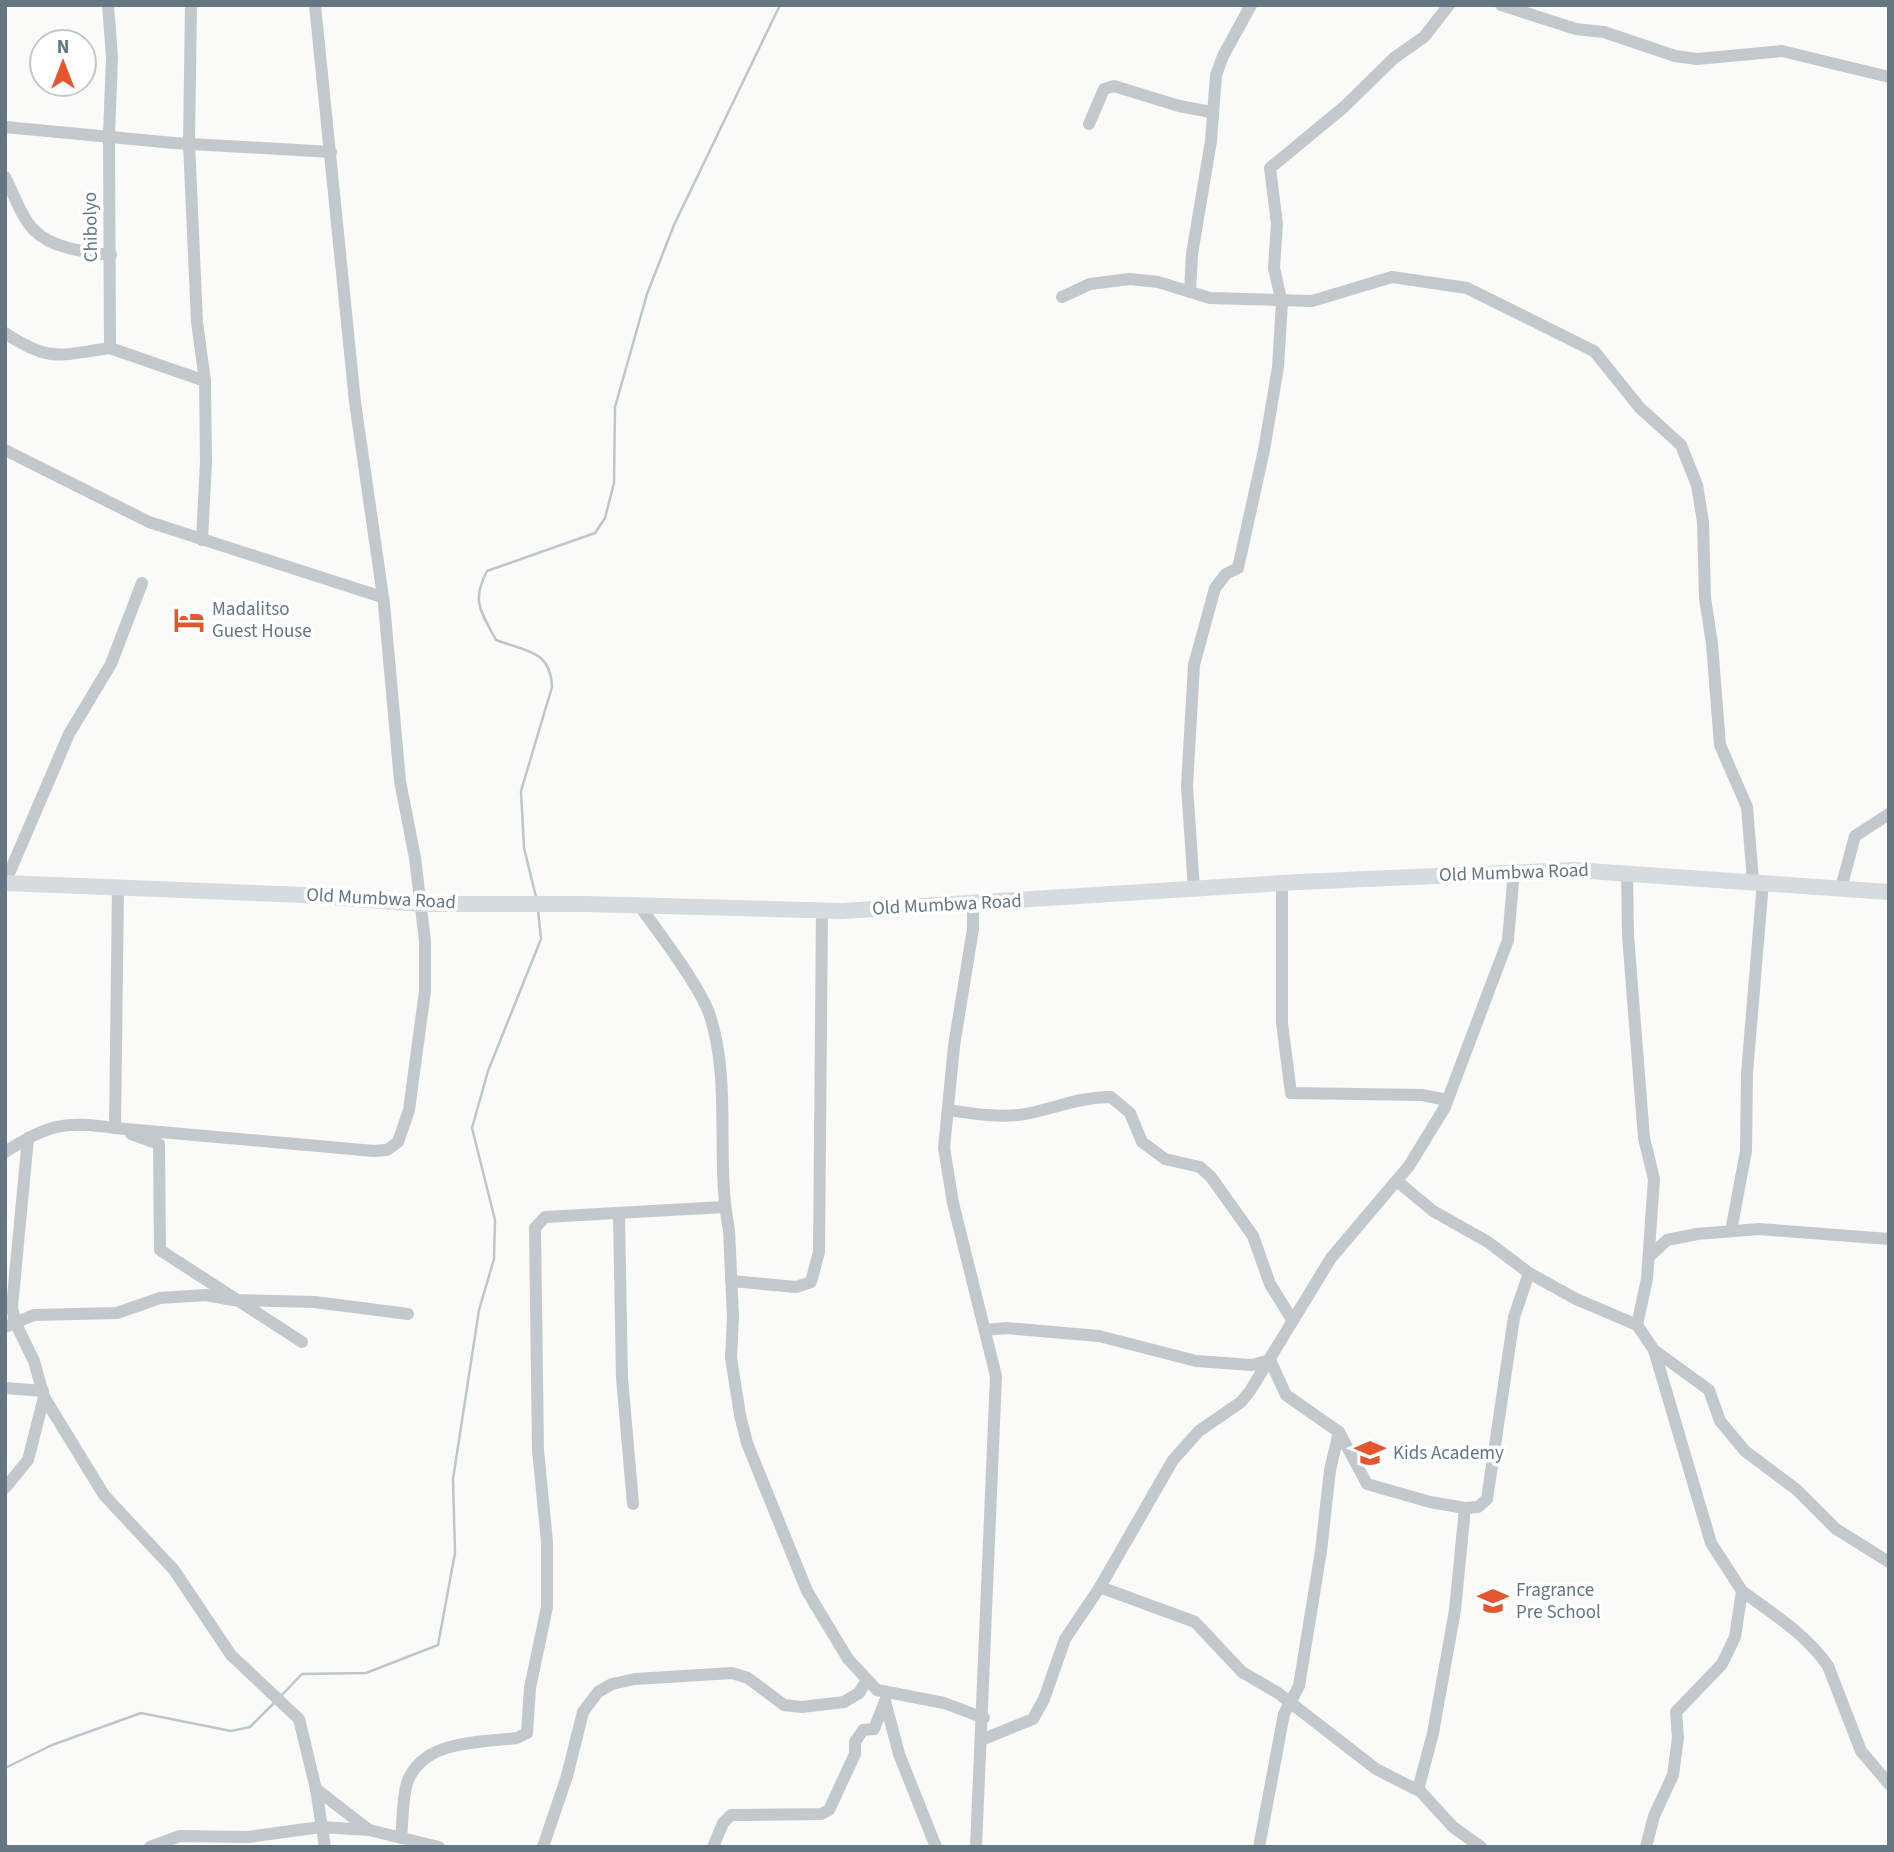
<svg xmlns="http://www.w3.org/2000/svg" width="1894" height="1852" font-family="'Source Sans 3',sans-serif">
	<rect width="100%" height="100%" fill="#fafaf8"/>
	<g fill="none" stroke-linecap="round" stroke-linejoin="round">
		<!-- stream -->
		<g stroke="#bbc7cb" stroke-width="2.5">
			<path d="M 536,897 L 524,848 L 521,791 L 552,687 C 551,650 525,651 496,640 C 481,612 471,601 487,571 L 595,533 L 605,518 L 614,483 L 615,407 L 647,294 L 674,225 L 780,5"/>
			<polyline points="280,1697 302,1674 366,1673 438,1645 455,1553 453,1479 479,1310 494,1259 495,1220 472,1128 488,1071 541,939 538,910"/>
			<polyline points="5,1768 52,1745 141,1713 231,1731 250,1727 276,1701"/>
		</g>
		<!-- minor -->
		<g stroke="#c3c8cc" stroke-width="12">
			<polyline points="108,5 112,57 109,135 110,348 205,381"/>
			<polyline points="191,5 189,143 197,322 205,381 206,461 202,540"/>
			<polyline points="1501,5 1576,29 1604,32 1675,56 1697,59 1782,51 1889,77"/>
			<polyline points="1089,124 1104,89 1114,86 1179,106 1211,112"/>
			<polyline points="5,127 174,143 331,152"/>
			<path d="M 5,177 C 14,194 21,217 34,230 C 52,249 87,252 111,255"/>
			<polyline points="1190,292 1192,254 1211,141 1216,75 1223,56 1251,5"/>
			<polyline points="1062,297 1090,284 1130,279 1158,282 1210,298 1312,301 1392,277 1467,288 1594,351 1640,408 1681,445 1697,485 1703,522 1705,598 1712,644 1720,745 1747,807 1753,881"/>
			<path d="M 5,333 C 50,363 61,355 110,348"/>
			<polyline points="5,450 149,522 382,597"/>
			<polyline points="1627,872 1628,936 1644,1138 1654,1179 1647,1279 1637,1325"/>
			<polyline points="5,883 69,734 111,664 142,583"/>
			<polyline points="1282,883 1282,1023 1291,1093 1422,1095 1447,1100"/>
			<polyline points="1841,888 1855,836 1889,814"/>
			<polyline points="1194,889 1187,786 1194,665 1215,588 1226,574 1238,568 1264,450 1278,367 1282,303 1274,268 1277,224 1270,168 1344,107 1394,58 1424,37 1449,5"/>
			<polyline points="973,904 973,929 954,1046 944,1148 953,1203 996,1376 976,1847"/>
			<path d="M 641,908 C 660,934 701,988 710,1016 C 732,1084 715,1161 729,1230 L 733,1317 L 731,1358 L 740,1415 L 747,1443 L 807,1591 L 848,1659 L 877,1690 L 944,1703 L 984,1718"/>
			<path d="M 948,1110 C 974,1114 1004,1119 1030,1113 C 1058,1107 1081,1097 1111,1097 L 1130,1113 L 1142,1142 L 1165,1159 L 1200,1167 L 1211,1177 L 1253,1236 L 1270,1284 L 1291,1318"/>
			<polyline points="115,1128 374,1151 387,1150 398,1142 409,1110 425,991 425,941 415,858 400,781 384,604 355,402 315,5"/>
			<polyline points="131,1134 159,1144 160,1250 302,1342"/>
			<path d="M 5,1152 C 50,1124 62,1121 115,1128 L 118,888"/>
			<polyline points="1397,1181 1433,1211 1488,1242 1529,1273 1576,1299 1637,1325 1654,1350 1711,1543 1742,1591 1735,1637 1722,1664 1676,1712 1678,1738 1673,1775 1654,1816 1646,1847"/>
			<polyline points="619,1215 622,1378 633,1504"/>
			<polyline points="1731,1231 1746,1151 1747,1073 1763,882"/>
			<polyline points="1649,1257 1667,1240 1697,1234 1759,1229 1889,1239"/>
			<polyline points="731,1281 796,1287 811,1282 819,1252 822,911"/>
			<polyline points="5,1327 34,1315 117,1313 160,1298 206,1295 233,1300 315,1302 408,1314"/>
			<polyline points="985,1330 1006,1328 1099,1336 1196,1361 1252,1365 1270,1360 1286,1395 1339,1432 1367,1484 1430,1502 1465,1508 1455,1610 1433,1733 1418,1790"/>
			<polyline points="1654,1350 1709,1390 1720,1421 1745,1451 1797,1490 1836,1529 1889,1562"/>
			<polyline points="5,1388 43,1391"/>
			<polyline points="44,1397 104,1495 174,1570 231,1655 299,1719 316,1789 369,1830"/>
			<polyline points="5,1488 28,1460 44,1397 34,1361 15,1322 12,1307 28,1138"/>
			<polyline points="1465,1508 1478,1507 1487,1499 1514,1317 1529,1273"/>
			<polyline points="1100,1587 1195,1622 1242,1672 1278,1693 1376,1769 1421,1792 1453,1827 1481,1847"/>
			<path d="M 1742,1591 C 1773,1614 1806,1634 1828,1666 L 1861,1751 L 1889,1784"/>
			<polyline points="885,1701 899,1754 936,1847"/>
			<polyline points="981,1740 1033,1719 1044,1699 1065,1639 1100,1587 1173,1460 1199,1431 1241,1402 1250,1391 1331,1258 1409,1166 1445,1107 1508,940 1514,871"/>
			<polyline points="316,1789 325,1847"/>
			<path d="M 401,1838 C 403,1820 402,1800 407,1783 C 423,1739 479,1743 517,1738 L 527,1733 L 530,1688 L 547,1607 L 547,1542 L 538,1450 L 535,1228 L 545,1217 L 724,1207"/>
			<polyline points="150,1847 180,1836 248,1837 321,1827 369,1830 439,1847"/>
			<polyline points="543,1847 567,1776 583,1712 598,1692 612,1684 635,1679 732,1673 748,1678 784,1705 802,1707 844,1702 859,1693 867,1680"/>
			<polyline points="713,1847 723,1823 731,1815 821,1814 829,1810 855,1754 855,1742 863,1730 874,1729 884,1704"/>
			<polyline points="1259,1847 1284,1714 1299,1686 1321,1551 1330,1470 1339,1432"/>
		</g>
		<!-- major -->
		<polyline stroke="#d6dbdf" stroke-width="16" points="5,883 304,895 421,904 587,904 842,911 1299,882 1574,870 1889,892"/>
	</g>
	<!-- icons -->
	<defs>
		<g id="hotel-bare" transform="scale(2.415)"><path d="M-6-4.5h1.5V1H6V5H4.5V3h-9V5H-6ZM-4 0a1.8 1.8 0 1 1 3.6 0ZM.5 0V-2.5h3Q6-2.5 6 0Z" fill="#e4572e" stroke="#fff" stroke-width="2.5" paint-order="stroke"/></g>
		<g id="school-bare" transform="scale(2.415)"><path d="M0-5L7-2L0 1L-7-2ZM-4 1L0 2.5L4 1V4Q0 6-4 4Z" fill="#e4572e" stroke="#fff" stroke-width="2.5" paint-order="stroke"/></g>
	</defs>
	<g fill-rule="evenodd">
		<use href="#hotel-bare" x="189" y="620"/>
		<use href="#school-bare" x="1370" y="1453"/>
		<use href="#school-bare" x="1493" y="1601"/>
	</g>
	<g text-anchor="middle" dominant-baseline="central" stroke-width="7" stroke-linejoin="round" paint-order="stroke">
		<!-- street labels -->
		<g font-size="19" fill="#657683" stroke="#fff">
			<text transform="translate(91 227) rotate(-91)">Chibolyo</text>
			<text transform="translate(1514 873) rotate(-2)">Old Mumbwa Road</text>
			<text transform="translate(381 899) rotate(3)">Old Mumbwa Road</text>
			<text transform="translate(947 905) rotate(-3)">Old Mumbwa Road</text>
		</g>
		<!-- poi labels -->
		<g font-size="19" fill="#657683" stroke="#fff" text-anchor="start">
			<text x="212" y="609">Madalitso<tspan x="212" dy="22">Guest House</tspan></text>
			<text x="1393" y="1453">Kids Academy</text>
			<text x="1516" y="1590">Fragrance<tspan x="1516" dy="22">Pre School</tspan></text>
		</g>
	</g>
	<!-- border -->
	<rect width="1894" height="1852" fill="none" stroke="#657683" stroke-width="14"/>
	<!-- north arrow -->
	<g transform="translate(63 63)"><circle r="33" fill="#ffffff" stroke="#c1c8cd" stroke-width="2"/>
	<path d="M0-5L12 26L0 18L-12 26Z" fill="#e4572e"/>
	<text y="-10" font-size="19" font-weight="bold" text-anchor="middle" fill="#657683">N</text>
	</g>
</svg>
